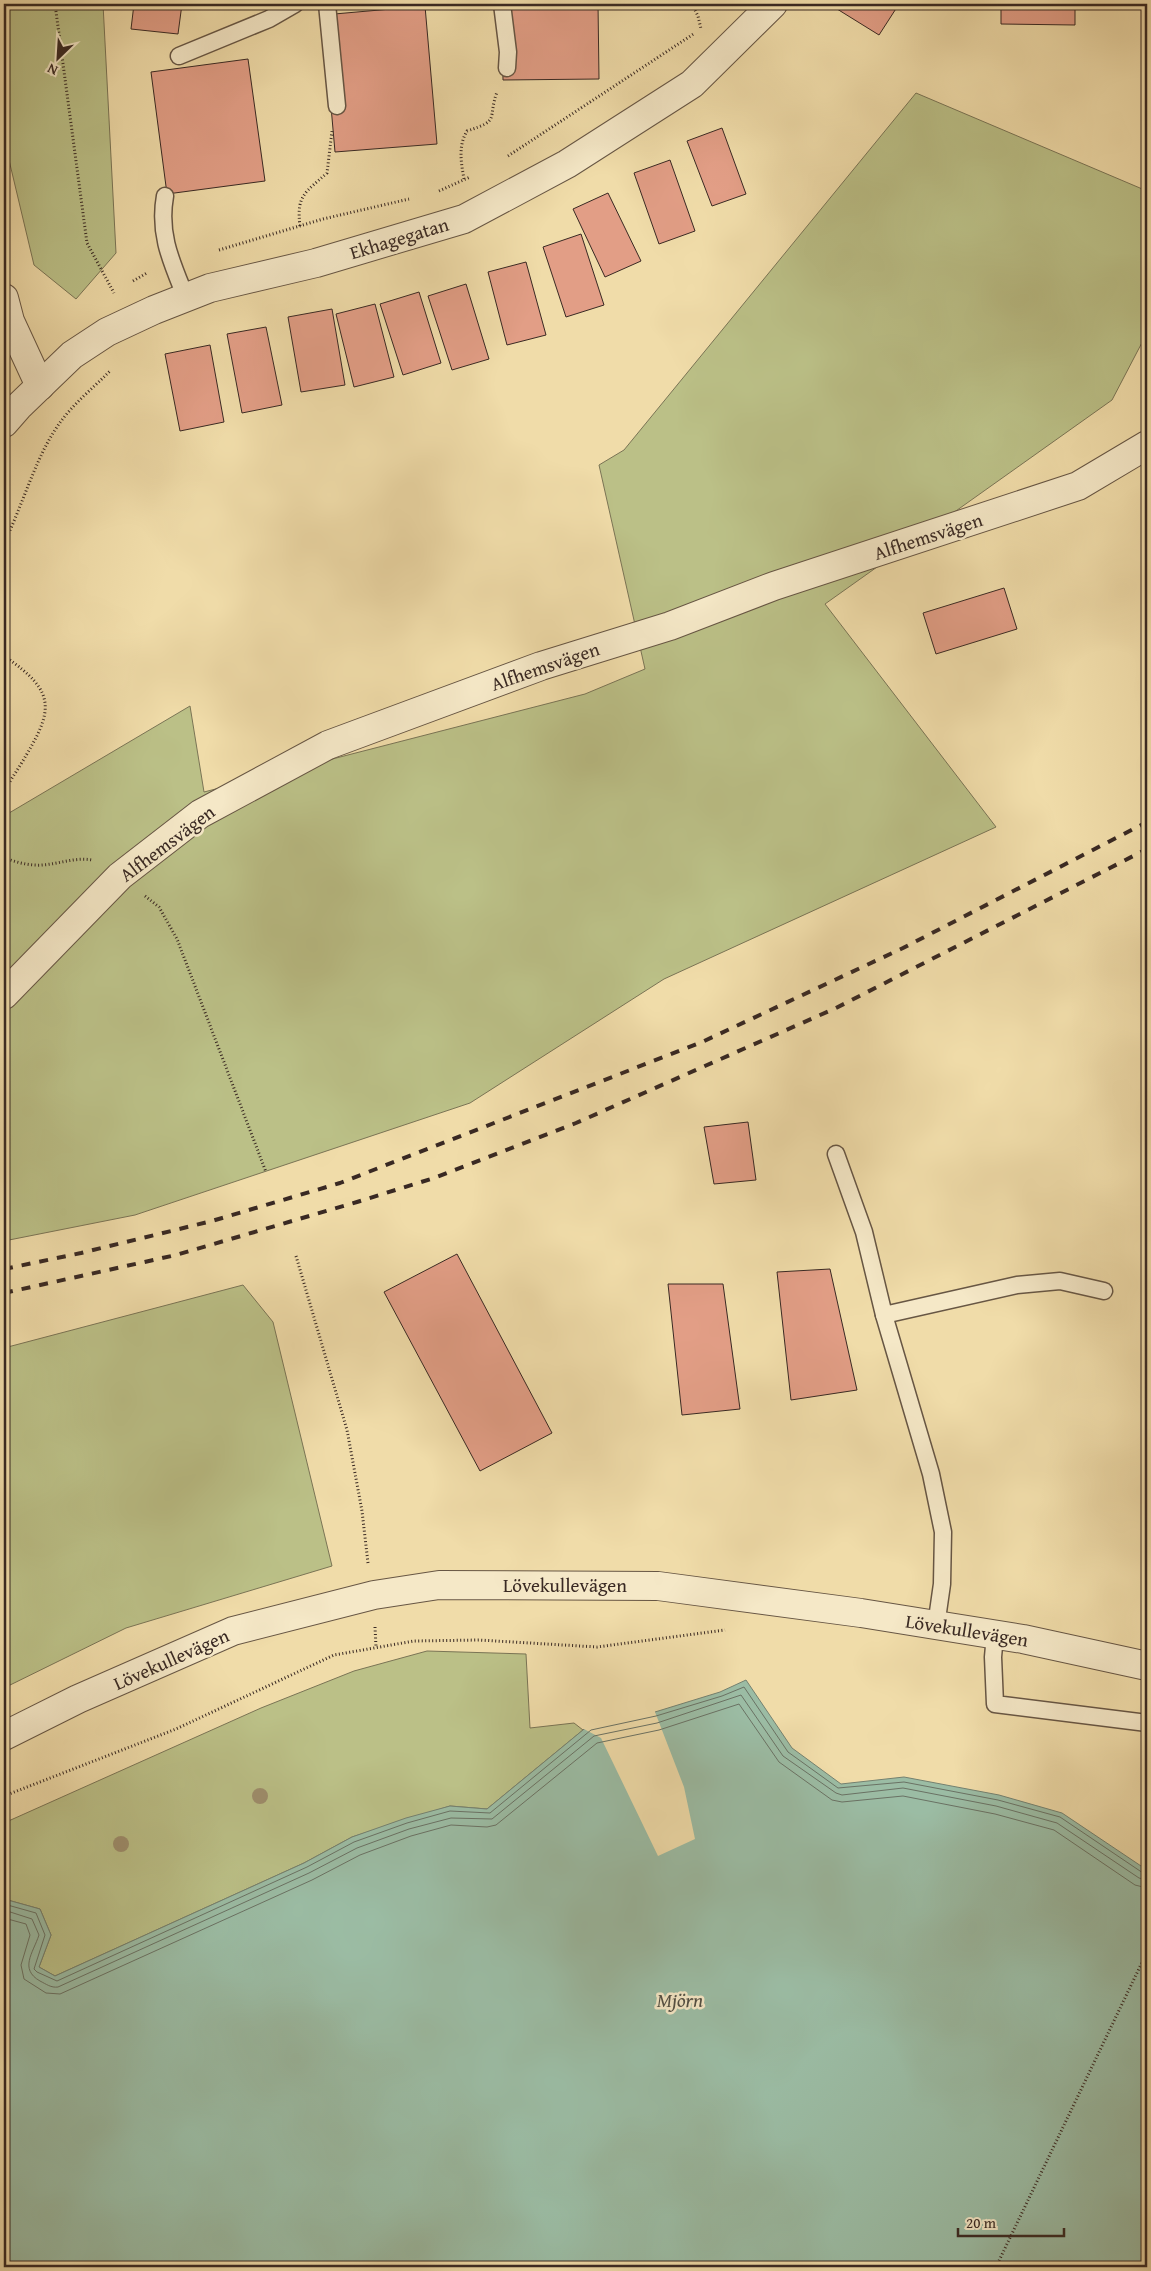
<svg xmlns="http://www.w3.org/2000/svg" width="1151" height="2271" font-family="'Gentium Book Plus',serif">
	<rect width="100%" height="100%" fill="#f0dca9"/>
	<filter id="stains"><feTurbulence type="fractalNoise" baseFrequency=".004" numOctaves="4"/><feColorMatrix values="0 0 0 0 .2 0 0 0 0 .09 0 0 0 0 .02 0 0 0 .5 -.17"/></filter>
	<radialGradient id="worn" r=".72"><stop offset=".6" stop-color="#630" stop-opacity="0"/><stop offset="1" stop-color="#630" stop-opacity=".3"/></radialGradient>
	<!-- green -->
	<g fill="#bbc087" stroke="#7a7455">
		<polygon points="4,4 103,4 116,253 76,299 34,265 4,139"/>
		<polygon points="916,93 1147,191 1147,333 1112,400 825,604 996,827 664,979 470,1103 135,1215 4,1241 4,816 190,706 204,792 585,694 645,669 599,465 624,450"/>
		<polygon points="243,1285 273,1322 332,1566 126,1628 4,1688 4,1348"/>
		<polygon points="427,1651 526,1654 530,1728 574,1723 583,1730 487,1809 450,1806 352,1837 304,1863 55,1976 39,1967 51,1935 40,1909 4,1899 4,1823 261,1708 354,1671"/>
	</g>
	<!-- water -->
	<polygon fill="#9bbca4" stroke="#748170" points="746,1680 792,1748 841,1784 904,1777 999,1795 1062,1813 1147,1870 1147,2267 4,2267 4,1899 40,1909 51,1935 39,1967 55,1976 304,1863 352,1837 406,1818 450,1806 487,1809 589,1725 655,1712 720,1692"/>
	<!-- pier -->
	<polygon fill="#f0dca9" points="655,1709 655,1712 684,1787 695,1839 658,1856 601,1738 582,1728 588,1723"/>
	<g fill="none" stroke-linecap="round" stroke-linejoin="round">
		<!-- shore -->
		<g stroke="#6a7264" stroke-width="1">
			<polyline points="4,1904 36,1913 45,1935 34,1969 37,1972 57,1981 307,1867 354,1842 407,1823 450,1811 490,1813 591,1730 656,1716 722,1696 744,1687 788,1752 838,1788 904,1782 998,1800 1060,1817 1143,1873 1147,1874"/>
			<path d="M 4,1910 L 32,1919 L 39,1935 C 33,1953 19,1969 40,1981 C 46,1984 51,1988 58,1987 L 309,1873 L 357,1848 L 409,1829 L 451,1818 L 492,1819 L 594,1736 L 657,1723 L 741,1695 L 783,1756 L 836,1793 L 842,1795 L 903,1788 L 996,1806 L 1057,1823 L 1139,1878 L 1147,1880"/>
			<polyline points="4,1918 26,1924 30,1935 21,1965 24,1979 46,1993 60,1994 312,1880 360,1855 411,1836 451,1825 487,1827 496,1825 597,1743 659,1730 739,1704 779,1762 832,1800 842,1802 903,1796 995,1814 1054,1830 1135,1885 1147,1888"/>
		</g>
	</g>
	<!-- building -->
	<g fill="#e29e86" stroke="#392923">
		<polygon points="134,4 182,4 178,34 131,29"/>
		<polygon points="502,4 598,4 599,79 503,80"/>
		<polygon points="829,4 899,4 879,35"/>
		<polygon points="1001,4 1075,4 1075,25 1001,24"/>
		<polygon points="425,6 437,144 335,152 323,15"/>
		<polygon points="248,59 265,181 167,194 151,72"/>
		<polygon points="722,128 746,194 712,206 687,141"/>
		<polygon points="670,160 695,231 659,244 634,173"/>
		<polygon points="608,193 641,261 605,277 573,209"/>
		<polygon points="581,234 604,305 566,317 543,247"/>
		<polygon points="526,262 546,335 507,345 488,272"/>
		<polygon points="466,284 489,359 452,370 428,296"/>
		<polygon points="419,292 441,363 403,375 380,304"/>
		<polygon points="375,304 394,377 354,387 336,314"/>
		<polygon points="332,309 345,385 301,392 288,317"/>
		<polygon points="266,327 282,405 242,413 227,334"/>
		<polygon points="210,345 224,422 180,431 165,354"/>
		<polygon points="1004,588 1017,629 936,654 923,613"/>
		<polygon points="748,1122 756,1180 714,1184 704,1127"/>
		<polygon points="457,1254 552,1433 480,1471 384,1292"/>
		<polygon points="830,1269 857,1390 791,1400 777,1272"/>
		<polygon points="668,1284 723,1284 740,1409 682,1415"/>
	</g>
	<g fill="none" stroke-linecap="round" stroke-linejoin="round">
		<!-- service casing -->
		<g stroke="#675644" stroke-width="19">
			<g id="service">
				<polyline points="327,4 337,106"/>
				<polyline points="502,4 508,52 507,68"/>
				<polyline points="179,56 269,19 295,4"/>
				<path d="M 165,196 C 158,235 172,263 186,298"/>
				<polyline points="836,1154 864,1232 884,1315 931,1474 943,1532 942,1584 936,1626"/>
				<polyline points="884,1315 1017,1285 1060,1281 1104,1291"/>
				<polyline points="995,1635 993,1657 995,1704 1147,1723"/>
			</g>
		</g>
		<!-- minor casing -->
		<g stroke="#675644" stroke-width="30">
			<g id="minor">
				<polyline points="4,298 10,321 40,386"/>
				<polyline points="4,423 18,407 72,355 107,332 154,310 210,288 316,263 464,219 567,164 692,84 773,4"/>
				<polyline points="4,995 120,876 200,814 328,745 541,666 670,626 774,586 1078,486 1147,445"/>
			</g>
		</g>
		<!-- tertiary casing -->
		<g stroke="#675644" stroke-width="30">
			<polyline id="tertiary" points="4,1736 78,1699 233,1631 374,1595 439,1585 658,1586 861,1613 1023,1639 1147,1666"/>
		</g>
		<!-- path -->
		<g stroke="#392923" stroke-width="3" stroke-dasharray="1 2.5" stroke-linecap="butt">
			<polyline points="55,4 87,243 114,293"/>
			<polyline points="692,4 698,16 701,29"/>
			<polyline points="508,156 695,33"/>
			<path d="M 464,179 C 461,162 458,146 467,131 C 501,120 487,120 497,92"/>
			<polyline points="439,191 470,177"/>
			<path d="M 300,226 C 296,195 306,192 327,173 L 332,131"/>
			<polyline points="219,250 323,219 409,199"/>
			<polyline points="133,281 147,273"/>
			<path d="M 4,543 C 23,505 35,458 59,424 C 72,405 93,388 110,371"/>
			<path d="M 4,656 C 59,693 53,711 21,764 C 15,774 8,783 4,794"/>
			<path d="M 4,858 C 16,862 29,866 42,865 C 59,864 75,857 92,860"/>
			<polyline points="145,896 159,907 177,939 266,1172"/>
			<polyline points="296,1256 347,1430 362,1511 368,1563"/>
			<polyline points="375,1627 376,1647"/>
			<polyline points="4,1796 176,1729 334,1655 414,1641 479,1640 597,1647 725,1630"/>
			<polyline points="996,2267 1147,1952"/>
		</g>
		<!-- service -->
		<use href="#service" stroke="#f5e8c7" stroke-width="16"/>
		<!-- minor -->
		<use href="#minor" stroke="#f5e8c7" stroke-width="28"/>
		<!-- tertiary -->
		<use href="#tertiary" stroke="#f5e8c7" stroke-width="28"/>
		<!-- rail -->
		<g stroke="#392923" stroke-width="4" stroke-dasharray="9 9" stroke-linecap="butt">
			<polyline points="4,1269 81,1253 212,1221 340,1183 702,1042 903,948 1147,822"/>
			<polyline points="4,1293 176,1255 357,1202 434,1178 576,1123 836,1008 1147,849"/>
		</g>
	</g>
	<!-- trees -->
	<g fill="#9e8e6d">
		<circle cx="260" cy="1796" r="8"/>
		<circle cx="121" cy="1844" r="8"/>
	</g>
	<g text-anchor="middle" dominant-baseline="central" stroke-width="5" stroke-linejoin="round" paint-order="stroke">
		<!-- street labels -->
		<g font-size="19" fill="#392923" stroke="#f5e8c7">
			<text transform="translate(399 238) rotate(-17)">Ekhagegatan</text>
			<text transform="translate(928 536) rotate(-18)">Alfhemsvägen</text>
			<text transform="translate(545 666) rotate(-19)">Alfhemsvägen</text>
			<text transform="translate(167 843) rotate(-37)">Alfhemsvägen</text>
			<text x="565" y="1585">Lövekullevägen</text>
			<text transform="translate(967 1630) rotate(9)">Lövekullevägen</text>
			<text transform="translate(171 1659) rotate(-24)">Lövekullevägen</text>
		</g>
		<!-- water labels -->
		<g font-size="20" font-style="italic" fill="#524e43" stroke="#f5e8c7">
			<text x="680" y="1999">Mjörn</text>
		</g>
	</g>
	<!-- margin -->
	<rect width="1151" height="2271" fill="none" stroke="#f0dca9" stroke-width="20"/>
	<rect x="5" y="5" width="1141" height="2261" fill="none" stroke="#392923" stroke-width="2.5"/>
	<rect x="10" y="10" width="1131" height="2251" fill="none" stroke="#392923"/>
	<!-- north arrow -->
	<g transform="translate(58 58) rotate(205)" stroke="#f5e8c7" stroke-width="4" paint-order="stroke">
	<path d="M0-4L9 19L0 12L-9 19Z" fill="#392923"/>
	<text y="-8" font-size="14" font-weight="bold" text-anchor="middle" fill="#392923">N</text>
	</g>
	<!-- scale -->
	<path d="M958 2228v8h106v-8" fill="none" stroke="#392923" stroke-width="2.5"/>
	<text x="966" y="2228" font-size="15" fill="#392923" stroke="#f5e8c7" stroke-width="4" paint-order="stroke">20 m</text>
	<rect width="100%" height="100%" filter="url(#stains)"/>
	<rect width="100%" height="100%" fill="url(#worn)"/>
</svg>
